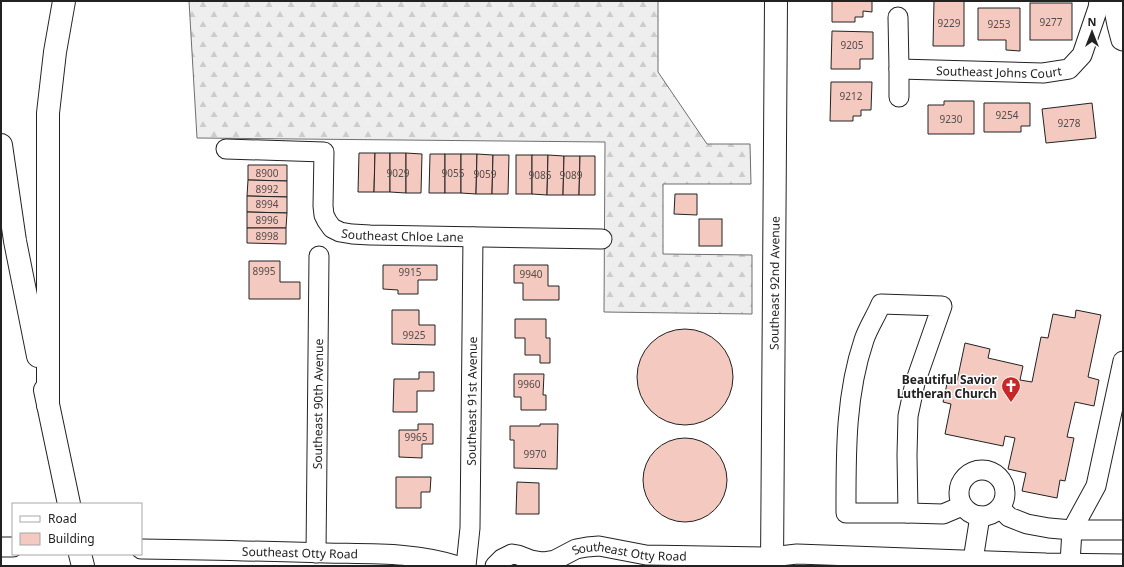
<svg xmlns="http://www.w3.org/2000/svg" width="1124" height="567" font-family="'Noto Sans',sans-serif">
	<defs>
		<pattern id="forest-firs" width="22" height="20" patternUnits="userSpaceOnUse"><rect width="22" height="20" fill="#eee"/><path d="M5 1l3.5 6h-7zM16 11l3.5 6h-7z" fill="#ccc"/></pattern>
	</defs>
	<rect width="100%" height="100%" fill="#fff"/>
	<!-- forest -->
	<polygon fill="url(#forest-firs)" stroke="#6f6f6f" points="189,1 658,1 658,72 707,144 750,144 751,184 663,184 663,254 752,255 752,314 604,312 605,142 197,138"/>
	<!-- building -->
	<g fill="#f3c9c0" stroke="#222">
		<polygon points="832,1 872,1 872,12 863,11 863,17 855,17 855,22 832,22"/>
		<polygon points="934,1 964,1 964,46 933,46"/>
		<rect x="1030" y="3" width="42" height="37"/>
		<polygon points="978,8 1020,8 1020,51 1006,50 1006,40 978,40"/>
		<polygon points="832,31 873,32 873,59 860,59 860,69 831,69"/>
		<polygon points="831,82 872,82 871,110 861,110 861,116 853,116 853,121 830,121"/>
		<polygon points="944,101 974,101 974,134 928,134 928,105 944,105"/>
		<polygon points="984,103 1030,103 1030,126 1021,126 1021,132 984,132"/>
		<polygon points="1092,103 1096,138 1046,143 1042,109"/>
		<polygon points="359,153 375,153 374,192 358,192"/>
		<polygon points="375,153 390,153 390,192 374,192"/>
		<polygon points="390,153 406,153 406,193 390,192"/>
		<polygon points="406,153 422,154 421,193 406,193"/>
		<polygon points="430,154 445,154 445,193 429,193"/>
		<rect x="445" y="154" width="16" height="39"/>
		<polygon points="461,154 477,154 476,194 461,193"/>
		<polygon points="477,154 493,155 492,194 476,194"/>
		<polygon points="493,155 509,155 508,194 492,194"/>
		<rect x="516" y="155" width="16" height="39"/>
		<polygon points="532,155 548,155 547,195 532,194"/>
		<polygon points="548,155 564,156 563,195 547,195"/>
		<polygon points="564,156 580,156 579,195 563,195"/>
		<polygon points="580,156 595,156 595,195 579,195"/>
		<polygon points="248,165 287,165 287,181 248,180"/>
		<polygon points="248,180 287,181 287,197 247,196"/>
		<polygon points="675,194 697,194 697,215 674,214"/>
		<polygon points="247,196 287,197 287,213 247,212"/>
		<polygon points="247,212 287,213 286,228 247,228"/>
		<rect x="699" y="219" width="23" height="27"/>
		<polygon points="247,228 286,228 286,244 247,243"/>
		<polygon points="249,261 280,261 280,282 300,282 300,299 249,299"/>
		<polygon points="383,265 437,265 437,280 418,280 418,294 398,294 398,290 383,289"/>
		<polygon points="514,265 548,265 548,286 559,286 559,300 523,300 523,283 514,283"/>
		<polygon points="392,310 419,310 419,325 435,325 435,345 392,344"/>
		<polygon points="1076,310 1101,315 1088,377 1099,380 1094,406 1075,402 1067,437 1074,438 1065,481 1060,480 1057,498 1022,491 1026,473 1008,469 1015,438 1005,436 1003,446 945,434 951,404 943,402 948,379 957,381 965,343 990,349 988,358 1023,366 1020,380 1032,382 1041,337 1048,338 1053,314 1075,318"/>
		<polygon points="515,319 546,319 546,338 550,338 550,363 540,363 540,355 525,355 525,338 515,338"/>
		<circle cx="685" cy="377" r="48"/>
		<polygon points="419,372 434,372 434,391 417,391 417,412 393,412 394,379 419,379"/>
		<polygon points="514,374 544,374 543,395 546,395 546,410 521,410 521,397 514,397"/>
		<polygon points="418,424 433,424 433,444 422,444 422,458 399,457 399,430 418,430"/>
		<polygon points="540,424 558,424 557,469 514,468 514,440 510,440 510,426 540,426"/>
		<circle cx="685" cy="480" r="42"/>
		<polygon points="396,477 431,477 430,492 421,492 421,508 396,508"/>
		<polygon points="517,482 539,483 539,514 516,514"/>
	</g>
	<g fill="none" stroke-linecap="round" stroke-linejoin="round">
		<!-- minor casing -->
		<g stroke="#222" stroke-width="21">
			<g id="minor">
				<polyline points="1110,1 1113,5 1117,25 1121,40 1123,41"/>
				<polyline points="898,17 899,69 899,97"/>
				<path id="s1" d="M 899,69 L 1043,73 L 1069,69 L 1082,55 L 1098,8 L 1099,1"/>
				<path id="s2" d="M 226,149 L 324,152 L 323,206 L 324,215 L 327,221 L 332,228 L 340,232 L 352,234 L 370,235 L 602,239"/>
				<path d="M 881,304 L 942,306 L 915,383 L 908,416 L 907,455 L 908,513 L 846,513 C 846,455 845,396 864,340 C 868,328 876,316 881,304 Z"/>
				<circle cx="982" cy="493" r="23"/>
				<polyline points="1000,508 1009,517 1027,524 1049,528 1072,530 1123,530"/>
				<polyline points="908,513 943,514 962,506"/>
				<polyline points="1,547 13,547"/>
				<path id="s3" d="M 141,549 C 203,550 264,551 326,553 C 370,554 416,552 458,566"/>
				<path id="s4" d="M 316,553 L 319,256"/>
				<polyline points="973,560 980,516"/>
				<polyline points="1070,563 1072,530 1096,486 1123,361"/>
				<path id="s5" d="M 466,566 L 470,528 L 473,237"/>
				<path id="s6" d="M 495,566 L 502,559 L 512,554 L 518,555 L 531,560 L 543,562 L 555,560 L 576,549 L 587,547 L 599,546 L 646,555 L 771,557 L 797,554 L 1046,563 L 1123,564"/>
			</g>
		</g>
		<!-- major casing -->
		<g stroke="#222" stroke-width="24">
			<g id="major">
				<path id="s7" d="M 772,566 L 776,1"/>
			</g>
		</g>
		<!-- highway casing -->
		<g stroke="#222" stroke-width="24">
			<g id="highway">
				<polyline points="1,145 15,241 38,356"/>
				<polyline points="45,390 69,504"/>
				<polyline points="48,405 48,113 55,52 64,1"/>
				<polyline points="80,554 83,566"/>
			</g>
		</g>
		<!-- minor -->
		<use href="#minor" stroke="#fff" stroke-width="19"/>
		<!-- major -->
		<use href="#major" stroke="#fff" stroke-width="22"/>
		<!-- highway -->
		<use href="#highway" stroke="#fff" stroke-width="22"/>
	</g>
	<!-- icons -->
	<defs>
		<g id="church-pin" transform="scale(1)"><path d="M0 17L-7.5 6A9.5 9.5 0 1 1 7.5 6Z" fill="#c62828" stroke="#fff"/><path d="M-1.2-6h2.4v3.5h3.3v2.4h-3.3V6h-2.4V-.1h-3.3v-2.4h3.3Z" fill="#fff"/></g>
	</defs>
	<g fill-rule="evenodd">
		<use href="#church-pin" x="1011" y="386"/>
	</g>
	<g text-anchor="middle" dominant-baseline="central" stroke-width="3" stroke-linejoin="round" paint-order="stroke">
		<!-- number labels -->
		<g font-size="10" fill="#564c4a">
			<text x="1051" y="22">9277</text>
			<text x="949" y="23">9229</text>
			<text x="999" y="24">9253</text>
			<text x="852" y="45">9205</text>
			<text x="851" y="96">9212</text>
			<text x="1007" y="115">9254</text>
			<text x="951" y="119">9230</text>
			<text x="1069" y="123">9278</text>
			<text x="267" y="173">8900</text>
			<text x="398" y="173">9029</text>
			<text x="453" y="173">9055</text>
			<text x="485" y="174">9059</text>
			<text x="540" y="175">9085</text>
			<text x="571" y="175">9089</text>
			<text x="267" y="189">8992</text>
			<text x="267" y="204">8994</text>
			<text x="267" y="220">8996</text>
			<text x="267" y="236">8998</text>
			<text x="264" y="271">8995</text>
			<text x="410" y="272">9915</text>
			<text x="531" y="274">9940</text>
			<text x="414" y="335">9925</text>
			<text x="529" y="384">9960</text>
			<text x="416" y="437">9965</text>
			<text x="535" y="454">9970</text>
		</g>
		<!-- street labels -->
		<g font-size="12" fill="#222" stroke="#fff">
			<text stroke="none"><textPath href="#s1" startOffset="100">Southeast Johns Court</textPath></text>
			<text stroke="none"><textPath href="#s2" startOffset="248">Southeast Chloe Lane</textPath></text>
			<text stroke="none"><textPath href="#s7" startOffset="283">Southeast 92nd Avenue</textPath></text>
			<text stroke="none"><textPath href="#s5" startOffset="165">Southeast 91st Avenue</textPath></text>
			<text stroke="none"><textPath href="#s4" startOffset="149">Southeast 90th Avenue</textPath></text>
			<text stroke="none"><textPath href="#s3" startOffset="159">Southeast Otty Road</textPath></text>
			<text stroke="none"><textPath href="#s6" startOffset="143">Southeast Otty Road</textPath></text>
		</g>
		<!-- poi labels -->
		<g font-size="12" font-weight="bold" fill="#222" stroke="#fff" text-anchor="end">
			<text x="997" y="379">Beautiful Savior<tspan x="997" dy="14">Lutheran Church</tspan></text>
		</g>
	</g>
	<!-- border -->
	<rect width="1124" height="567" fill="none" stroke="#222222" stroke-width="4"/>
	<!-- legend -->
	<rect x="12" y="503" width="130" height="52" fill="#ffffff" stroke="#a7a7a7"/>
	<rect x="20" y="516" width="20" height="6" fill="#ffffff" stroke="#a7a7a7"/>
	<text x="48" y="523" font-size="12" fill="#222222">Road</text>
	<rect x="20" y="533" width="20" height="12" fill="#f3c9c0" stroke="#a7a7a7"/>
	<text x="48" y="543" font-size="12" fill="#222222">Building</text>
	<!-- north arrow -->
	<g transform="translate(1092 32)" stroke="#ffffff" stroke-width="3" paint-order="stroke">
	<path d="M0-3L7 15L0 10L-7 15Z" fill="#222222"/>
	<text y="-6" font-size="11" font-weight="bold" text-anchor="middle" fill="#222222">N</text>
	</g>
</svg>
